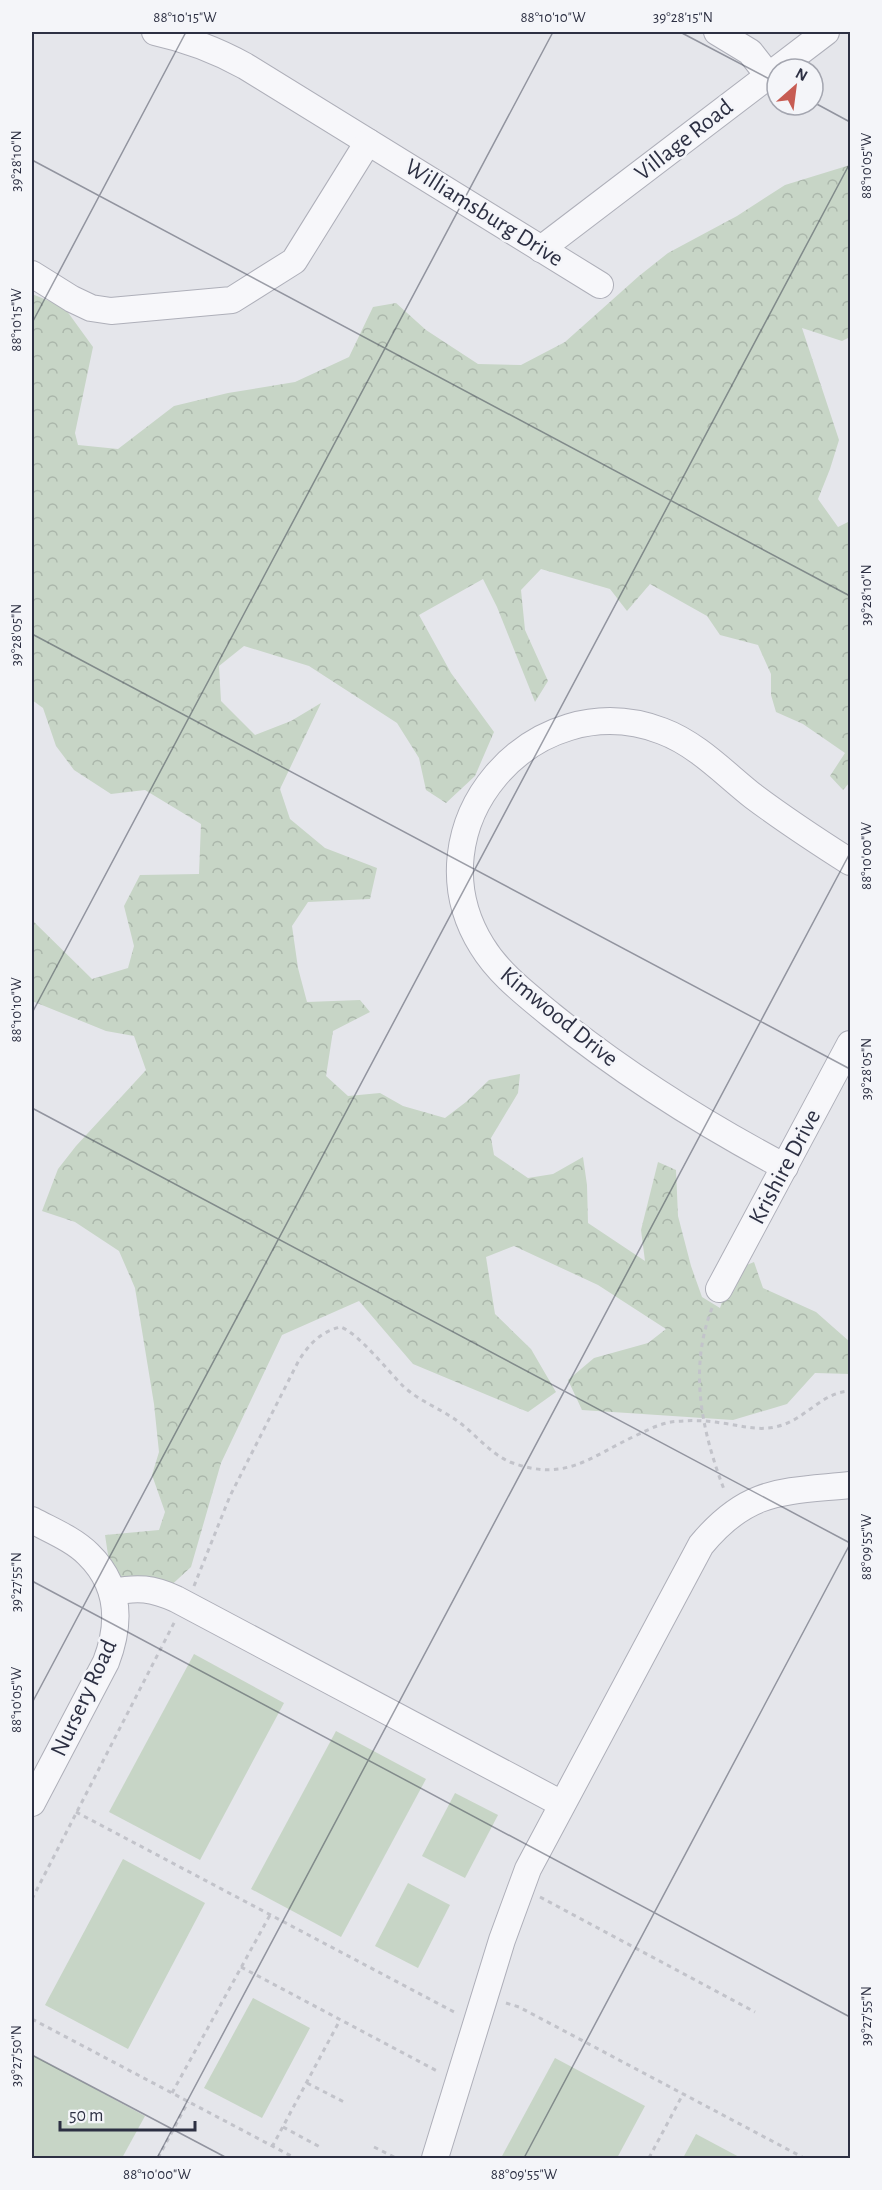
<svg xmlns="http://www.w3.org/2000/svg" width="882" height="2190" font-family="'Alegreya Sans',sans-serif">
	<defs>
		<pattern id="forest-crowns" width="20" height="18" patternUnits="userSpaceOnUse" patternTransform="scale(1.5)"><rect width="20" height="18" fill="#c7d5c6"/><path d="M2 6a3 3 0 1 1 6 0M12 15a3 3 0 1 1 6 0" fill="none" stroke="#abb7ab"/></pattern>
	</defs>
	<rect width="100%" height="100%" fill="#e5e6eb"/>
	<!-- green -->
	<g fill="#c7d5c6">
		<polygon points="194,1654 284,1703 200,1860 109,1812"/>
		<polygon points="336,1731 426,1779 341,1937 251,1889"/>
		<polygon points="455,1793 498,1815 465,1878 422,1856"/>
		<polygon points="123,1859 205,1903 128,2049 45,2005"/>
		<polygon points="408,1883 450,1905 418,1968 375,1946"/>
		<polygon points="253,1998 310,2028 262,2118 204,2088"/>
		<polygon points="32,2055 145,2116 122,2158 32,2158"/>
		<polygon points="555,2058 645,2106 617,2158 501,2158"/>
		<polygon points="696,2134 741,2158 683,2158"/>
	</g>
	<!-- forest -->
	<polygon fill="url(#forest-crowns)" points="850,165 850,337 842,341 802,328 839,440 830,469 818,499 838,527 850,521 850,782 843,790 830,776 845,753 803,724 776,712 771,695 771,674 758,645 720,635 707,616 650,584 627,611 610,589 541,569 521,590 525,630 548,681 535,702 497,607 483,579 419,615 451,673 494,732 475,776 446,803 426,790 419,758 397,723 309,666 244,646 219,666 221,701 255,735 291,721 321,703 280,789 290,819 325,848 377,868 370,899 308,902 292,926 298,968 307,1002 360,1000 370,1012 333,1031 326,1076 348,1096 380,1093 403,1106 445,1118 466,1102 489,1080 520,1074 518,1093 491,1138 494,1155 528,1178 553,1174 583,1157 587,1185 588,1223 645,1261 641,1230 658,1162 676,1170 678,1216 691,1266 702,1297 720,1308 732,1271 754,1262 763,1288 816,1312 850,1342 850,1374 815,1373 787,1404 733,1420 582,1410 568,1380 594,1358 648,1343 666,1329 598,1285 514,1246 486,1257 495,1314 531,1349 556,1392 528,1412 413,1364 359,1301 282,1335 221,1463 191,1567 153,1602 122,1595 110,1568 105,1535 159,1530 165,1512 152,1475 159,1452 154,1404 135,1288 119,1251 75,1222 42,1211 58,1169 76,1146 146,1070 134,1036 106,1031 32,1001 32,920 92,979 128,968 134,946 124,906 140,875 199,874 201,824 145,790 111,794 74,770 56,746 43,708 32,700 32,294 64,307 93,347 75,433 78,445 118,449 174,406 228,393 295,382 349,357 373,307 396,303 426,330 478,364 521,365 565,342 639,276 668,253 737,216 785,185"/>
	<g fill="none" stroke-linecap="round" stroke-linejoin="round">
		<!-- minor casing -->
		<g stroke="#aeafb9" stroke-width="28">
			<g id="minor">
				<path d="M 155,32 C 187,39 216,50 245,66 L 600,285"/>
				<polyline points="717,32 750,52 768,75"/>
				<polyline points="541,249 826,32"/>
				<polyline points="32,274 72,299 91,308 111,311 232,300 294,261 368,142"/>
				<path d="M 785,1167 C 702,1123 623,1073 551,1015 C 526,994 499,974 482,946 C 408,827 533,682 662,731 C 697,744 724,773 753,796 C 785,820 817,841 850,862"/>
				<polyline points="719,1289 850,1044"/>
				<path d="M 32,1520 C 50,1530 73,1539 88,1554 C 120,1585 121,1623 106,1662 L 32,1803"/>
				<path d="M 112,1592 C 138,1587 152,1588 176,1599 L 562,1804"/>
				<path d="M 435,2158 L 502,1940 L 528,1869 L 701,1545 C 748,1488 783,1492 850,1485"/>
			</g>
		</g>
		<!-- path -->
		<g stroke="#c2c3ca" stroke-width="3" stroke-dasharray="4.5 4.5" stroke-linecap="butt">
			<path d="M 712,1308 C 688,1370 702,1432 725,1492"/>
			<path d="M 194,1586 L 230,1496 L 298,1362 C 308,1345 321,1331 341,1327 C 359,1334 388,1371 403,1386 C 419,1401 439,1408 456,1420 C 475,1433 489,1453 510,1462 C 566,1483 589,1457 637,1435 C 648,1430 659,1424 671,1422 C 687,1420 705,1420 721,1423 C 741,1425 758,1432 779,1426 C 806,1419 822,1392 850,1391"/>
			<polyline points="76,1812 456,2013"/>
			<polyline points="540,1897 755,2012"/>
			<polyline points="32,1899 175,1621"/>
			<polyline points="241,1967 439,2072"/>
			<polyline points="506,2003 519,2007 804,2158"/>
			<polyline points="32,2019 295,2158"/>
			<polyline points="307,2083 344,2102 343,2105"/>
			<polyline points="172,2093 270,1915"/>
			<polyline points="283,2127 320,2147 321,2145"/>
			<polyline points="272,2147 340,2020"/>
			<polyline points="374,2147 396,2158"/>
			<polyline points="158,2158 188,2102"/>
			<polyline points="649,2158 683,2094"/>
		</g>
		<!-- minor -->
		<use href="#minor" stroke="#f7f7fa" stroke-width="26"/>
	</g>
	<!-- ticks -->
	<path fill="none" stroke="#2d3043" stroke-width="1.5" stroke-opacity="0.45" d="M 680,32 L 777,83M 813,102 L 850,122M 32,160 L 850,596M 32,323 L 186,32M 32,634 L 850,1069M 32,1013 L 553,32M 32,1108 L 850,1543M 32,1581 L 850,2017M 32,1703 L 850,163M 32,2055 L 227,2158M 157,2158 L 850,853M 524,2158 L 850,1544"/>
	<g text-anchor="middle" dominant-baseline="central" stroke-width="5" stroke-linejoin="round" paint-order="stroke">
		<!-- street labels -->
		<g font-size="24" fill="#2d3043" stroke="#f4f5f9">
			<text transform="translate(684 140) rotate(-38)">Village Road</text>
			<text transform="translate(484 213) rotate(32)">Williamsburg Drive</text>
			<text transform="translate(559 1017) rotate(39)">Kimwood Drive</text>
			<text transform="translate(785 1167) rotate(-62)">Krishire Drive</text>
			<text transform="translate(84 1698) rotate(-65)">Nursery Road</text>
		</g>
	</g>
	<!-- border -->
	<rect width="882" height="2190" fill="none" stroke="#f4f5f9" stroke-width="66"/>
	<!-- north arrow -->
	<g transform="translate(795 87) rotate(28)"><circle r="28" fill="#f4f5f9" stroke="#a4a6b0" stroke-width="1.5"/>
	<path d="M0-4.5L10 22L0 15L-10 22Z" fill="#c75c53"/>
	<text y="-9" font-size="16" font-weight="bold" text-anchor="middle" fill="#2d3043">N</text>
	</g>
	<!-- scale -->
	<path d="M60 2121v9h135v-9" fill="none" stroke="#2d3043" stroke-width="3"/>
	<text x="69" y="2121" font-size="18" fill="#2d3043" stroke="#f4f5f9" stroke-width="4.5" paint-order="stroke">50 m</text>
	<rect x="33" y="33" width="816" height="2124" fill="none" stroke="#2d3043" stroke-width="2"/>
	<g font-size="15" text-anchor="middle" fill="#2d3043">
		<text x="185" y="22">88°10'15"W</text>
		<text x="553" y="22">88°10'10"W</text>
		<text x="683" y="22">39°28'15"N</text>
		<text transform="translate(16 161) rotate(-90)" y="5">39°28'10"N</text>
		<text transform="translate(866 166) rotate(-90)" y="5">88°10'05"W</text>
		<text transform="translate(16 320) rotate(-90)" y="5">88°10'15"W</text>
		<text transform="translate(866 595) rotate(-90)" y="5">39°28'10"N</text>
		<text transform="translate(16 635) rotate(-90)" y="5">39°28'05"N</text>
		<text transform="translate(866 856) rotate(-90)" y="5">88°10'00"W</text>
		<text transform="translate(16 1010) rotate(-90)" y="5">88°10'10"W</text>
		<text transform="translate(866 1069) rotate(-90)" y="5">39°28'05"N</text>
		<text transform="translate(866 1547) rotate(-90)" y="5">88°09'55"W</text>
		<text transform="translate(16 1582) rotate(-90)" y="5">39°27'55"N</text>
		<text transform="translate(16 1700) rotate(-90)" y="5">88°10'05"W</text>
		<text transform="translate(866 2016) rotate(-90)" y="5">39°27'55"N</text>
		<text transform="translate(16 2056) rotate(-90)" y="5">39°27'50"N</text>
		<text x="157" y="2179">88°10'00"W</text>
		<text x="524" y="2179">88°09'55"W</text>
	</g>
</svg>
